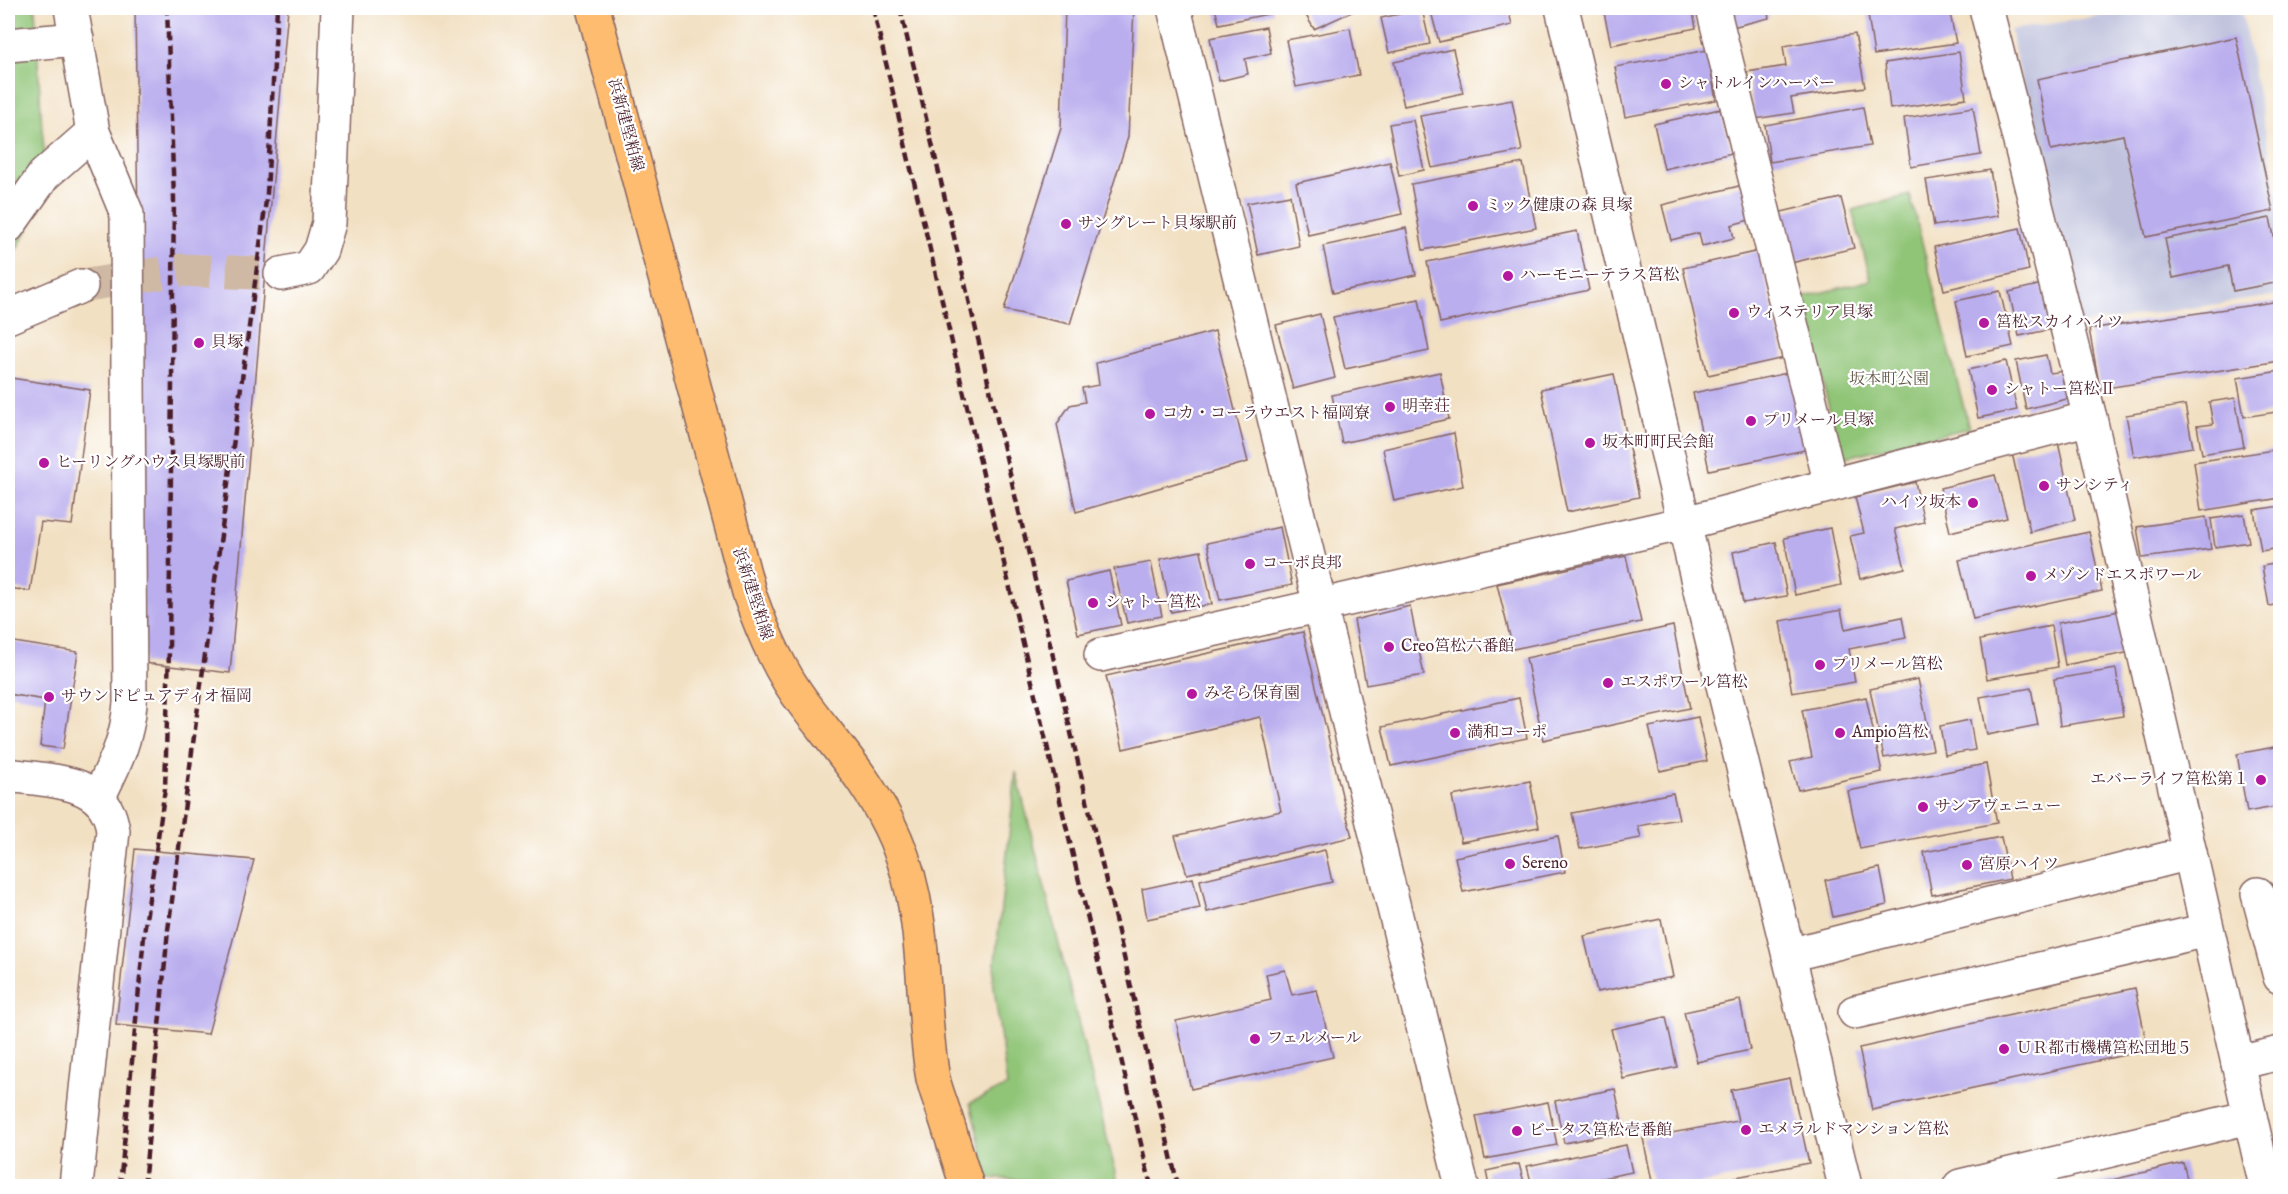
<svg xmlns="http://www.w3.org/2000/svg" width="2288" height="1194" font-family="'IM FELL English','Noto Serif JP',serif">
	<rect width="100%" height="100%" fill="#fff"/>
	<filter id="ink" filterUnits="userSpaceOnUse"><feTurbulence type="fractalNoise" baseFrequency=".0167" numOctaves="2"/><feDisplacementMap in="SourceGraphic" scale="12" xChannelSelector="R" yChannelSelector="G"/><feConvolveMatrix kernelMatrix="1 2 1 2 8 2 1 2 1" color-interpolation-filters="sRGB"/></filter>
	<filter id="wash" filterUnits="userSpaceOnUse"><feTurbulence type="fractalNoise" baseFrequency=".008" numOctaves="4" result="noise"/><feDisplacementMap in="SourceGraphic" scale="24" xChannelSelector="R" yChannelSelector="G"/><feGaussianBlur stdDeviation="1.35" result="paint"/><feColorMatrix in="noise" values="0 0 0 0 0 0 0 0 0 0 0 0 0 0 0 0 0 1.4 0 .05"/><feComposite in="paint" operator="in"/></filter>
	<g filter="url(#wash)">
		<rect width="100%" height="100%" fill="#f2e0c2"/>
		<!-- industrial -->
		<polygon fill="#c0c2dd" points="2154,8 2241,8 2280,206 2280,295 2080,324 2010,30"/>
		<!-- green -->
		<g fill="#90c577" stroke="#6d7251" stroke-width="1.5">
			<polygon points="8,8 35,8 42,129 49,193 8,264"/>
			<polygon points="1910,195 1969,428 1842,458 1801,298 1871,280 1852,210"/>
			<polygon points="1016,772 1119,1186 988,1178 970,1103 1007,1086 993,980"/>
		</g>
		<g id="blocks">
			<!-- building -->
			<g fill="#baaeee">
				<polygon points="135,8 288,8 230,673 144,663"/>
				<polygon points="1065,8 1134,8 1128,137 1070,324 1004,310 1061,128"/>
				<polygon points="1215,8 1272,8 1273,13 1219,24"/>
				<polygon points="1314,8 1352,8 1354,11 1314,29 1304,12"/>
				<polygon points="1430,8 1508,8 1512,25 1439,42"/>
				<polygon points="1603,8 1692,8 1696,28 1611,45"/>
				<polygon points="1728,8 1767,8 1769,18 1732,27"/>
				<polygon points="1867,8 1949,8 1956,43 1874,55"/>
				<polygon points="1422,9 1430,44 1389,53 1381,18"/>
				<polygon points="1266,27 1271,53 1245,59 1248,74 1219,81 1210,38"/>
				<polygon points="1350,28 1359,75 1296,87 1286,40"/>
				<polygon points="1855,34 1865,87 1791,98 1794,113 1755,119 1747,72 1786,66 1783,46"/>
				<polygon points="2236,37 2273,211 2146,237 2123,135 2051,150 2037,79"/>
				<polygon points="1453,49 1463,93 1404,106 1394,62"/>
				<polygon points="1707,50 1716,100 1625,117 1615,67"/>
				<polygon points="1959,52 1966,98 1890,109 1885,63"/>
				<polygon points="1512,100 1522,151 1432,168 1420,116"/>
				<polygon points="1863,107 1870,146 1770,162 1765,125"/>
				<polygon points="1973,107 1981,155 1911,167 1904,118"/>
				<polygon points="1720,109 1732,153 1664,169 1654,124"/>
				<polygon points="1413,120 1424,170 1399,176 1389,124"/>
				<polygon points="1390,162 1402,214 1308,235 1296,183"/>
				<polygon points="1523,163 1536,228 1423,250 1411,184"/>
				<polygon points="1990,170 1998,216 1934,226 1926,180"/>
				<polygon points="1743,185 1753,219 1731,225 1734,238 1702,246 1699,233 1671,240 1662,205"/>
				<polygon points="1290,195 1299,246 1258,255 1247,203"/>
				<polygon points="1841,198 1854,248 1791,263 1777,213"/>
				<polygon points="2270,218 2280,264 2280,282 2233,291 2228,266 2173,278 2165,239"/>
				<polygon points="1406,228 1416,275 1333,293 1323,246"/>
				<polygon points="2020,228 2029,270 1944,290 1934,247"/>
				<polygon points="1577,231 1589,290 1440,323 1427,262"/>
				<polygon points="1759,251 1784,358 1708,375 1683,268"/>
				<polygon points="2042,284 2053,329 2019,336 2009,292"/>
				<polygon points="2000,291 2013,346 1967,356 1956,301"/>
				<polygon points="1419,299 1429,351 1345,369 1333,317"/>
				<polygon points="2280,301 2280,361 2100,389 2089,329"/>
				<polygon points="1320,314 1335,378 1293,389 1276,325"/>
				<polygon points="1215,331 1248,462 1076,512 1057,424 1070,405 1085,402 1082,388 1099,385 1096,363"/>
				<polygon points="2046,355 2050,373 2065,371 2071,398 2026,409 2016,361"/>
				<polygon points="2006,361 2017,410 1978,418 1968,370"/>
				<polygon points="2280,371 2280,423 2278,423 2276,412 2244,417 2237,378"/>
				<polygon points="1440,372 1449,419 1342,443 1332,395"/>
				<polygon points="1792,372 1810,449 1709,470 1693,393"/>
				<polygon points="1614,374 1639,497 1567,512 1541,389"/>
				<polygon points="11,378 90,390 72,525 41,522 30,591 8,588 8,405"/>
				<polygon points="2235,398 2244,447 2202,454 2197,426 2213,424 2209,402"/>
				<polygon points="2185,405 2193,447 2134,457 2126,415"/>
				<polygon points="1454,433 1463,486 1394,501 1383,449"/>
				<polygon points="2058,442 2075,520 2030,532 2012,453"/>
				<polygon points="2280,449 2280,498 2201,511 2194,462"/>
				<polygon points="1995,475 2007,518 1950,532 1940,488"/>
				<polygon points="1915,482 1924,522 1895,529 1905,568 1860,579 1850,536 1864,533 1855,497"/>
				<polygon points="2280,506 2280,548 2261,551 2254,510"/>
				<polygon points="2244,514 2249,542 2215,547 2211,519"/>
				<polygon points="2206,517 2211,549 2142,558 2137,527"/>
				<polygon points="1280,527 1292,585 1220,600 1207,543"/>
				<polygon points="1830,528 1841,585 1795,595 1784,538"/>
				<polygon points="2089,532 2102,591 1973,619 1959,560"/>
				<polygon points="1776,542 1787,596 1743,603 1733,552"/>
				<polygon points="1201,551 1212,604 1171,612 1160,559"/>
				<polygon points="1626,556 1641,622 1513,649 1497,584"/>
				<polygon points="1151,562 1162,616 1127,623 1114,569"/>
				<polygon points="2280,563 2280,604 2269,606 2262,566"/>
				<polygon points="1109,571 1121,625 1078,634 1066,581"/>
				<polygon points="1410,606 1424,675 1366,685 1354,620"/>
				<polygon points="1841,610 1845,629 1902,617 1906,638 1849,649 1855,682 1792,693 1780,621"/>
				<polygon points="2124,610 2131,652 2065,665 2058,623"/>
				<polygon points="1673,626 1690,708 1543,740 1526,658"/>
				<polygon points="2051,626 2058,667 1987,679 1980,640"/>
				<polygon points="1303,632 1352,837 1187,874 1175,836 1281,811 1260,717 1123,749 1106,676"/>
				<polygon points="8,641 78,652 63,749 40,746 45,700 8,694"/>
				<polygon points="2116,669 2123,716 2060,726 2054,679"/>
				<polygon points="1918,679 1933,750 1884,758 1870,689"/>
				<polygon points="2031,688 2038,725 1987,735 1980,697"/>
				<polygon points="1866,697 1882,772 1798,790 1790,762 1812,757 1802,710"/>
				<polygon points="1519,698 1527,738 1391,766 1382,727"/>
				<polygon points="1698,717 1707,761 1660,771 1649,727"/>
				<polygon points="1970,720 1975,750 1945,755 1940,726"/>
				<polygon points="2280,746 2280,806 2247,812 2237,754"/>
				<polygon points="1986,764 1997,823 1860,849 1848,791"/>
				<polygon points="1530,781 1539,827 1461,842 1452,796"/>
				<polygon points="1673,793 1679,819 1638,826 1641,838 1580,849 1572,813"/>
				<polygon points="1558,836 1565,872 1463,892 1455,857"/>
				<polygon points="2001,837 2010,879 1932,895 1924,852"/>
				<polygon points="135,849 254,860 208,1034 116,1025"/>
				<polygon points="1325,850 1332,882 1207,912 1200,880"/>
				<polygon points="1880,868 1887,905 1833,917 1825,880"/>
				<polygon points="1193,878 1200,908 1147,919 1142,889"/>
				<polygon points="1661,919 1673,977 1597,992 1584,936"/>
				<polygon points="1285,970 1292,995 1317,990 1333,1057 1191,1089 1176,1021 1271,1000 1266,974"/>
				<polygon points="2135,988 2148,1050 1872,1110 1859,1048"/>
				<polygon points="1740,1000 1750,1050 1697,1062 1684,1012"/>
				<polygon points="1666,1017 1677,1067 1623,1079 1611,1029"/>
				<polygon points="1790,1078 1809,1163 1689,1186 1653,1186 1643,1138 1738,1121 1731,1090"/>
				<polygon points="1615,1089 1624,1131 1564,1143 1555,1101"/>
				<polygon points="1548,1102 1557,1145 1485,1159 1476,1116"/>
				<polygon points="1626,1145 1632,1172 1563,1186 1532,1186 1527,1166"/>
				<polygon points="2183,1163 2189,1186 2087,1186"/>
				<polygon points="1519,1164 1525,1186 1489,1186 1486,1171"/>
			</g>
		</g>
	</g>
	<g filter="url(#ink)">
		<use href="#blocks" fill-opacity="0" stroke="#856360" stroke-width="1.5"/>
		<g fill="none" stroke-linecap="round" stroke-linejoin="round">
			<!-- minor-tunnel -->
			<polyline stroke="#d0b9a4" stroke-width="33" stroke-dasharray="33 16" stroke-linecap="butt" points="81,286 181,270 281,274"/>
			<!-- minor casing -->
			<g stroke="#856360" stroke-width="36">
				<g id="minor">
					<path d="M 71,8 L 93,132 L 127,214 L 130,703 C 127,742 114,765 98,798"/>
					<polyline points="1174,8 1462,1186"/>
					<polyline points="1562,8 1703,603 1845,1186"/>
					<polyline points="1713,8 1831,485"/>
					<polyline points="8,45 77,39"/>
					<polyline points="8,226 44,175 93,132"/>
					<polyline points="281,274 309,268 321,250 329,223 338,8"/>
					<polyline points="8,317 81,286"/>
					<polyline points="1101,655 1685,523 2090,418"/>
					<path d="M 8,775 C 39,780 93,778 108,813 C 111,818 112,825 113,831 L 76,1186"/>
					<polyline points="2190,853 2266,1186"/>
					<polyline points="2258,894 2280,977"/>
					<polyline points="1789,955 2190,853 2090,418 1986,8"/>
					<polyline points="1855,1012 2207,930"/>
					<polyline points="2238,1063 2280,1053"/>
					<polyline points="1960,1186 2250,1117"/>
				</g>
			</g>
			<!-- major casing -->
			<g stroke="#856360" stroke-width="36">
				<path id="major" d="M 593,8 L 750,596 C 764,635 780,672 805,705 C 840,751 873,786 896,840 C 928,915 920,996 932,1073 C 934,1087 940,1100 944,1113 C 952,1137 959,1162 967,1186"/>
			</g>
			<!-- minor -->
			<use href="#minor" stroke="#fff" stroke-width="33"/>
			<!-- major -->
			<use href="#major" stroke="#fdbc6f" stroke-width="33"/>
			<!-- rail -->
			<g stroke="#4a1f2b" stroke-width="4.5" stroke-dasharray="9 4.5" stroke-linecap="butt">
				<polyline points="873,8 1151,1186"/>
				<polyline points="900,8 1178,1186"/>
				<polyline points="120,1186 145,926 165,789 169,649 174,199 167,8"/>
				<polyline points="144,1186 168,930 267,193 277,8"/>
			</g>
		</g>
	</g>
	<!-- markers -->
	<g fill="#b5179e" stroke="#fff" stroke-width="2">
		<circle cx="1666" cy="84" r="6"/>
		<circle cx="1473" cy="206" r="6"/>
		<circle cx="1066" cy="224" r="6"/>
		<circle cx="1508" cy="276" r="6"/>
		<circle cx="1734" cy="313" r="6"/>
		<circle cx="1984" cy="323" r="6"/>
		<circle cx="199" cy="343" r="6"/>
		<circle cx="1992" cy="390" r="6"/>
		<circle cx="1390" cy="407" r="6"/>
		<circle cx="1150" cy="414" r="6"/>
		<circle cx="1751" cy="421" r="6"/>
		<circle cx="1590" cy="443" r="6"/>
		<circle cx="44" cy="463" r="6"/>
		<circle cx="2044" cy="486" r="6"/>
		<circle cx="1973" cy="503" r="6"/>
		<circle cx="1250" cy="564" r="6"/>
		<circle cx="2031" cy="576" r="6"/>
		<circle cx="1093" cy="603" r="6"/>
		<circle cx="1389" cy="647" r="6"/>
		<circle cx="1820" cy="665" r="6"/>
		<circle cx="1608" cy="683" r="6"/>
		<circle cx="1192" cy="694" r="6"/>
		<circle cx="49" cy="697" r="6"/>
		<circle cx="1455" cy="733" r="6"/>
		<circle cx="1840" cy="733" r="6"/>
		<circle cx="2261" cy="780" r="6"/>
		<circle cx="1923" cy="807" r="6"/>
		<circle cx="1510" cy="864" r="6"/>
		<circle cx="1967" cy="865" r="6"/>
		<circle cx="1255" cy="1039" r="6"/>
		<circle cx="2004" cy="1049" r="6"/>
		<circle cx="1746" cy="1130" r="6"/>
		<circle cx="1517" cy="1131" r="6"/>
	</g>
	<g text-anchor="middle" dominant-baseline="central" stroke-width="4.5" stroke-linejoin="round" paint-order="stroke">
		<!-- poi labels -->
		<g font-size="16" fill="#4a1f2b" stroke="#fff" text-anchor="start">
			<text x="1678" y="84">シャトルインハーバー</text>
			<text x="1485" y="206">ミック健康の森 貝塚</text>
			<text x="1078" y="224">サングレート貝塚駅前</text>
			<text x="1520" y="276">ハーモニーテラス筥松</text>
			<text x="1746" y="313">ウィステリア貝塚</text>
			<text x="1996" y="323">筥松スカイハイツ</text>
			<text x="211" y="343">貝塚</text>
			<text x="2004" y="390">シャトー筥松Ⅱ</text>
			<text x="1402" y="407">明幸荘</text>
			<text x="1162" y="414">コカ・コーラウエスト福岡寮</text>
			<text x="1763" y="421">プリメール貝塚</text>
			<text x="1602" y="443">坂本町町民会館</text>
			<text x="56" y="463">ヒーリングハウス貝塚駅前</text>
			<text x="2056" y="486">サンシティ</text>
			<text x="1961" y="503" text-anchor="end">ハイツ坂本</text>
			<text x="1262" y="564">コーポ良邦</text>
			<text x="2043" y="576">メゾンドエスポワール</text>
			<text x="1105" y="603">シャトー筥松</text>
			<text x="1401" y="647">Creo筥松六番館</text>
			<text x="1832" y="665">プリメール筥松</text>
			<text x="1620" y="683">エスポワール筥松</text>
			<text x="1204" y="694">みそら保育園</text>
			<text x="61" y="697">サウンドピュアディオ福岡</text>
			<text x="1467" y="733">満和コーポ</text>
			<text x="1852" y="733">Ampio筥松</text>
			<text x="2249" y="780" text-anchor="end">エバーライフ筥松第１</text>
			<text x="1935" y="807">サンアヴェニュー</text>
			<text x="1522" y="864">Sereno</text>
			<text x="1979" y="865">宮原ハイツ</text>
			<text x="1267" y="1039">フェルメール</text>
			<text x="2016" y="1049">ＵＲ都市機構筥松団地５</text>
			<text x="1758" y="1130">エメラルドマンション筥松</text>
			<text x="1529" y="1131">ビータス筥松壱番館</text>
		</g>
		<!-- street labels -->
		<g font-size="16" fill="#4a1f2b" stroke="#fff">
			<text transform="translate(625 125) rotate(75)">浜新建堅粕線</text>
			<text transform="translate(752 594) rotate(72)">浜新建堅粕線</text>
		</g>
		<!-- park labels -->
		<g font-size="16" fill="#625946" stroke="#fff">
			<text x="1889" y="380">坂本町公園</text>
		</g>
	</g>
	<!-- margin -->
	<rect width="2288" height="1194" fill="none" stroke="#fff" stroke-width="30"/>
</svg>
